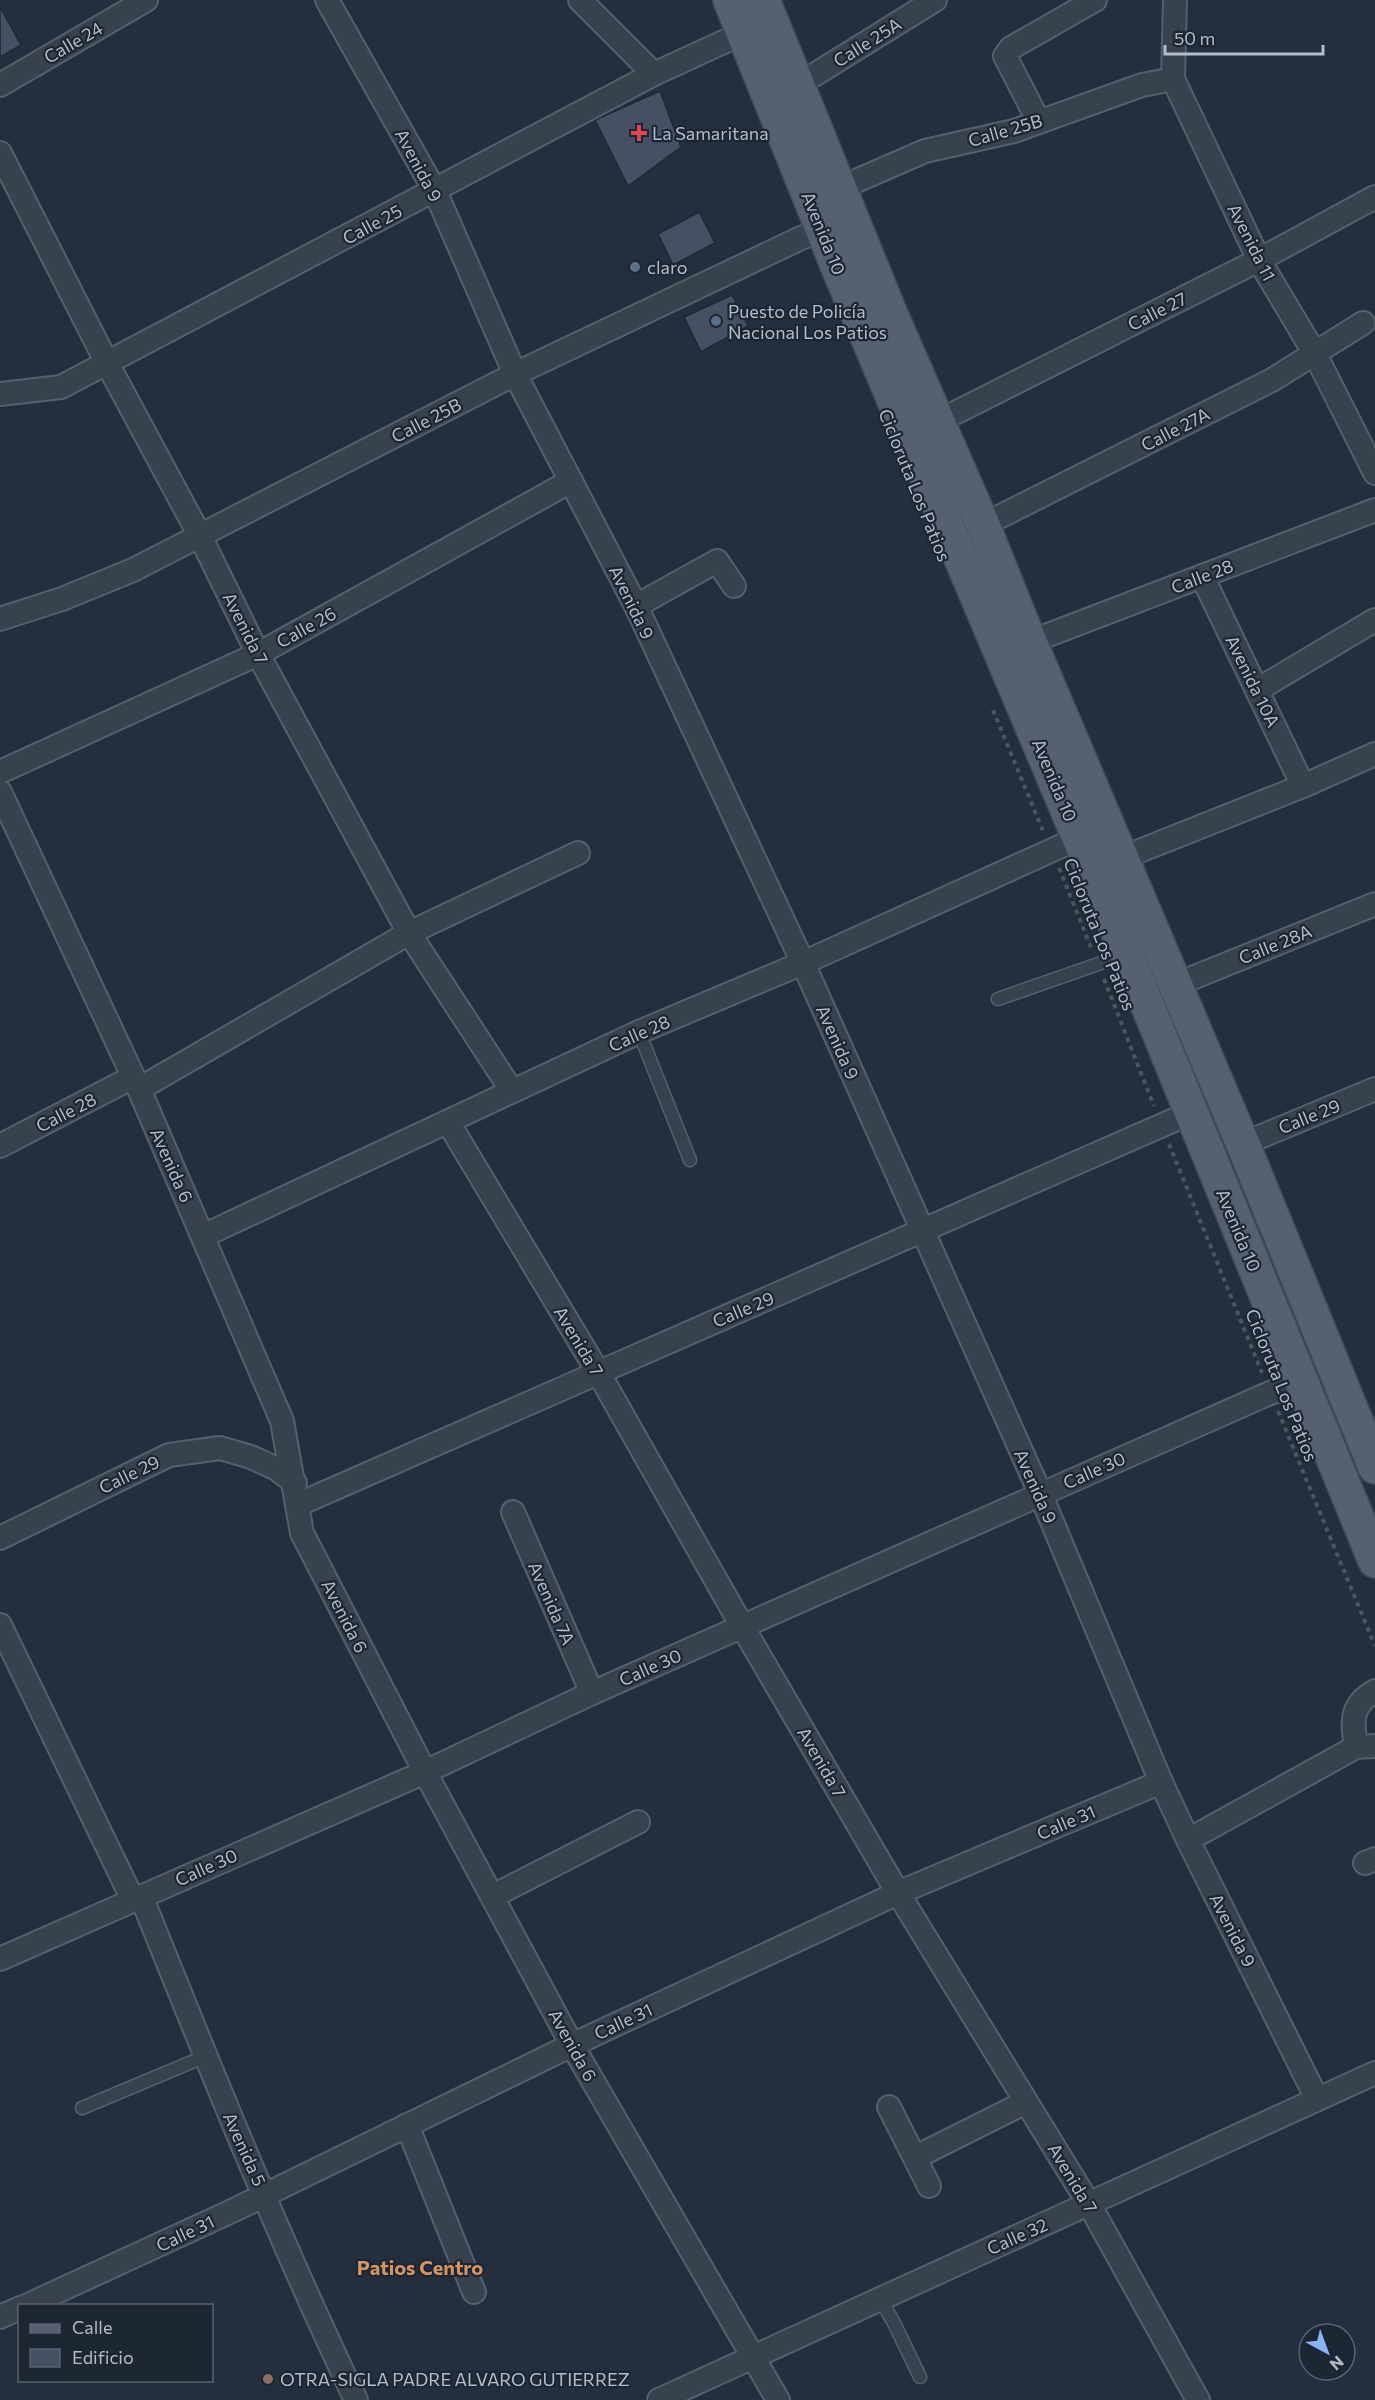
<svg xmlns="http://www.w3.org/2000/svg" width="1375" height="2400" font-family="Commissioner,sans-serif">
	<rect width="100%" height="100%" fill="#242f3e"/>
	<!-- building -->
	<g fill="#455162" stroke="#1f2835" stroke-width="1.5">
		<polygon points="0,7 21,45 0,57"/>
		<polygon points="660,91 681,147 628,186 595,120"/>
		<polygon points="699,212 715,243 673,265 658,234"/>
		<polygon points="732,295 748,326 701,352 684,317"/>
	</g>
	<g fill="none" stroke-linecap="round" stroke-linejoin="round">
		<!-- service casing -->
		<g stroke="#565f6c" stroke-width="15">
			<g id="service">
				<polyline points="998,999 1124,955"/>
				<polyline points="639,1032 690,1160"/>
				<polyline points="82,2108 206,2056"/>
				<polyline points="880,2298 895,2325 920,2377"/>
			</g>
		</g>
		<!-- minor casing -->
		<g stroke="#565f6c" stroke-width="26">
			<g id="minor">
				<polyline points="327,0 435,191 515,374 637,608 803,963 1040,1493 1161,1782 1188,1840 1317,2099"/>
				<polyline points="580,0 654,74"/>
				<polyline points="1175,0 1173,79 1259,260 1315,354 1375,473"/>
				<polyline points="0,85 146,0"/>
				<polyline points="798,85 935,0"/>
				<polyline points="1039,122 1005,56 1011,48 1095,0"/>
				<polyline points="0,153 107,363 200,536 258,654 409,933 512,1091"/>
				<polyline points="840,188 925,151 1014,131 1142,85 1173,79"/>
				<polyline points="0,394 61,387 654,74 756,27"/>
				<polyline points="937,422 1259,260 1375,197"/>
				<polyline points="983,525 1272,380 1363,323"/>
				<polyline points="1202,576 1303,786"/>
				<polyline points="637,608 645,601 717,561 734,586"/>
				<polyline points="0,619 62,599 133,570 515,374 801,238 836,224"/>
				<polyline points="1030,642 1375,510"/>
				<polyline points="1257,690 1375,620"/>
				<polyline points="0,772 258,654 571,481"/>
				<polyline points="0,792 139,1089 282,1421 302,1533 425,1772 572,2045 778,2400"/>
				<polyline points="1122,858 1303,786 1375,754"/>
				<polyline points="1175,985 1375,904"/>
				<polyline points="139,1089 409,933 578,853"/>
				<polyline points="448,1122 598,1372 742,1626 898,1893 1089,2204 1198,2400"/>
				<polyline points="1243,1144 1375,1089"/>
				<polyline points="0,1146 133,1077"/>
				<polyline points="203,1236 639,1032 803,963 1079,838"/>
				<polyline points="297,1505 1190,1113"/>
				<polyline points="513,1512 592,1693"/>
				<polyline points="0,1538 169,1455 220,1448 251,1457 277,1469 295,1483"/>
				<polyline points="0,1625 133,1900"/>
				<path d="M 1356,1747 C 1352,1722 1350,1705 1375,1691"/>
				<polyline points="1188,1840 1356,1747 1375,1746"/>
				<polyline points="1365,1863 1375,1859"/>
				<path d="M 141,1896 C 209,2065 277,2235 356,2400"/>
				<polyline points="493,1896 638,1822"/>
				<polyline points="0,1959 425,1772 592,1693 1270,1393 1302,1383"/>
				<polyline points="889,2107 929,2186"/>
				<polyline points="407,2125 474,2292"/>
				<polyline points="916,2157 1026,2102"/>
				<polyline points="26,2306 232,2211 572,2045 898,1893 1161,1782"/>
				<polyline points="0,2317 20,2308"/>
				<polyline points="659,2400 1375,2073"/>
			</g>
		</g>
		<!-- primary casing -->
		<g stroke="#414a57" stroke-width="36">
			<g id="primary">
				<polyline points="730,0 838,268 1079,838 1375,1561"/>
				<polyline points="763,0 890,312 983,525 1030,642 1243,1144 1375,1467"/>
			</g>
		</g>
		<!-- path -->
		<g stroke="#44595c" stroke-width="4" stroke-dasharray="4.5 4.5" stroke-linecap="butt">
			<polyline points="993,710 1043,831"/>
			<polyline points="1059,868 1092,950"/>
			<polyline points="1104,979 1154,1106"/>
			<polyline points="1169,1144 1262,1373"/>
			<polyline points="1278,1411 1375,1646"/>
		</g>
		<!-- service -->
		<use href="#service" stroke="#38414e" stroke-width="12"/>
		<!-- minor -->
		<use href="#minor" stroke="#38414e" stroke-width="22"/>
		<!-- primary -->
		<use href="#primary" stroke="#56606e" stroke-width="33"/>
	</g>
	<!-- markers -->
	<path fill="#e0444e" stroke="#1d2633" stroke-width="2" d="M636 124h6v6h6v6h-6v6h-6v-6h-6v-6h6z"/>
	<g fill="#5c6f8a" stroke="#1d2633" stroke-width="2">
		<circle cx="635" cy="267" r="6"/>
		<circle cx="716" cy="321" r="6"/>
	</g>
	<circle fill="#8d6e63" stroke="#1d2633" stroke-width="2" cx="268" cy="2379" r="6"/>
	<g text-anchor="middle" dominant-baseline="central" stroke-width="4.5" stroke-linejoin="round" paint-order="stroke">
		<!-- street labels -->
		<g font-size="18" fill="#b4bcc9" stroke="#1d2633">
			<text transform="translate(73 42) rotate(-30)">Calle 24</text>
			<text transform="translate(867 42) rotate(-32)">Calle 25A</text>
			<text transform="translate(1005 130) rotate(-16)">Calle 25B</text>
			<text transform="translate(419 165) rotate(62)">Avenida 9</text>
			<text transform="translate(372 224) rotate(-28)">Calle 25</text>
			<text transform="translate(824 233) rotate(68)">Avenida 10</text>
			<text transform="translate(1252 242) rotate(63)">Avenida 11</text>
			<text transform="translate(1157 311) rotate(-27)">Calle 27</text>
			<text transform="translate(426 420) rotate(-27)">Calle 25B</text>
			<text transform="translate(1175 429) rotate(-27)">Calle 27A</text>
			<text transform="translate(915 485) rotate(68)">Cicloruta Los Patios</text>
			<text transform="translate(1202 576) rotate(-21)">Calle 28</text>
			<text transform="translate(632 602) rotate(64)">Avenida 9</text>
			<text transform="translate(306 627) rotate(-29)">Calle 26</text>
			<text transform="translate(246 628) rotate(63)">Avenida 7</text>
			<text transform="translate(1253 681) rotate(64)">Avenida 10A</text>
			<text transform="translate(1055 780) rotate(67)">Avenida 10</text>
			<text transform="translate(1100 934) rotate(68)">Cicloruta Los Patios</text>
			<text transform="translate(1275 944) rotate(-22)">Calle 28A</text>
			<text transform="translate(639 1033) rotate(-24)">Calle 28</text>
			<text transform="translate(838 1042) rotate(66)">Avenida 9</text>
			<text transform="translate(66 1112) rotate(-27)">Calle 28</text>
			<text transform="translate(1309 1116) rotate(-22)">Calle 29</text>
			<text transform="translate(172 1165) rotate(66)">Avenida 6</text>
			<text transform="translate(1239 1230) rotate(67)">Avenida 10</text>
			<text transform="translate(743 1309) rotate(-23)">Calle 29</text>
			<text transform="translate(579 1341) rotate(59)">Avenida 7</text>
			<text transform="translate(1282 1385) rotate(68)">Cicloruta Los Patios</text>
			<text transform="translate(1094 1470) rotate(-24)">Calle 30</text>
			<text transform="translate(129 1474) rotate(-26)">Calle 29</text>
			<text transform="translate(1036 1486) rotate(66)">Avenida 9</text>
			<text transform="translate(552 1603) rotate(66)">Avenida 7A</text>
			<text transform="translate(345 1616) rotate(63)">Avenida 6</text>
			<text transform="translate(650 1667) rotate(-24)">Calle 30</text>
			<text transform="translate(822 1762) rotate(60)">Avenida 7</text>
			<text transform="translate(1066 1822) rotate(-23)">Calle 31</text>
			<text transform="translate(206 1867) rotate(-24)">Calle 30</text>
			<text transform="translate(1233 1930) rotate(63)">Avenida 9</text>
			<text transform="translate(623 2021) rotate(-25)">Calle 31</text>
			<text transform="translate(573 2045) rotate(61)">Avenida 6</text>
			<text transform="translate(245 2149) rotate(66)">Avenida 5</text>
			<text transform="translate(1073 2178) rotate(59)">Avenida 7</text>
			<text transform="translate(185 2233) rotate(-25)">Calle 31</text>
			<text transform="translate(1017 2236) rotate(-24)">Calle 32</text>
		</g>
		<!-- poi labels -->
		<g font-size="18" fill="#b4bcc9" stroke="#1d2633" text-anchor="start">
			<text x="652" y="133">La Samaritana</text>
			<text x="647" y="267">claro</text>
			<text x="728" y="311">Puesto de Policía<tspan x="728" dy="21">Nacional Los Patios</tspan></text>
			<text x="280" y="2379">OTRA-SIGLA PADRE ALVARO GUTIERREZ</text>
		</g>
		<!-- neighbourhood labels -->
		<g font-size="20" font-weight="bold" fill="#d59563" stroke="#1d2633">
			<text x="420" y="2267">Patios Centro</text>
		</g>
	</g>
	<!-- legend -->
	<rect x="18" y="2304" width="195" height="78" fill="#1d2633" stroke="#59626f" stroke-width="1.5"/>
	<rect x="30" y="2324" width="30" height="9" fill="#56606e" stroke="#59626f" stroke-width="1.5"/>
	<text x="72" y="2334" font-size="18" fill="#b4bcc9">Calle</text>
	<rect x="30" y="2349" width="30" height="18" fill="#455162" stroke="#59626f" stroke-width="1.5"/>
	<text x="72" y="2364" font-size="18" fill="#b4bcc9">Edificio</text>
	<!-- north arrow -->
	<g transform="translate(1327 2352) rotate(139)"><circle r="28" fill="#1d2633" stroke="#59626f" stroke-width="1.5"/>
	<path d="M0-4.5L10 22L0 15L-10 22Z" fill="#8ab4f8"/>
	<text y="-9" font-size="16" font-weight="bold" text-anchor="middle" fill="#b4bcc9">N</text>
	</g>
	<!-- scale -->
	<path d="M1165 45v9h158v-9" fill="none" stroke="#b4bcc9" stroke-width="3"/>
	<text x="1174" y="45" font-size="18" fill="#b4bcc9" stroke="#1d2633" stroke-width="4.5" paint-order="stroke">50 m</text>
</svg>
